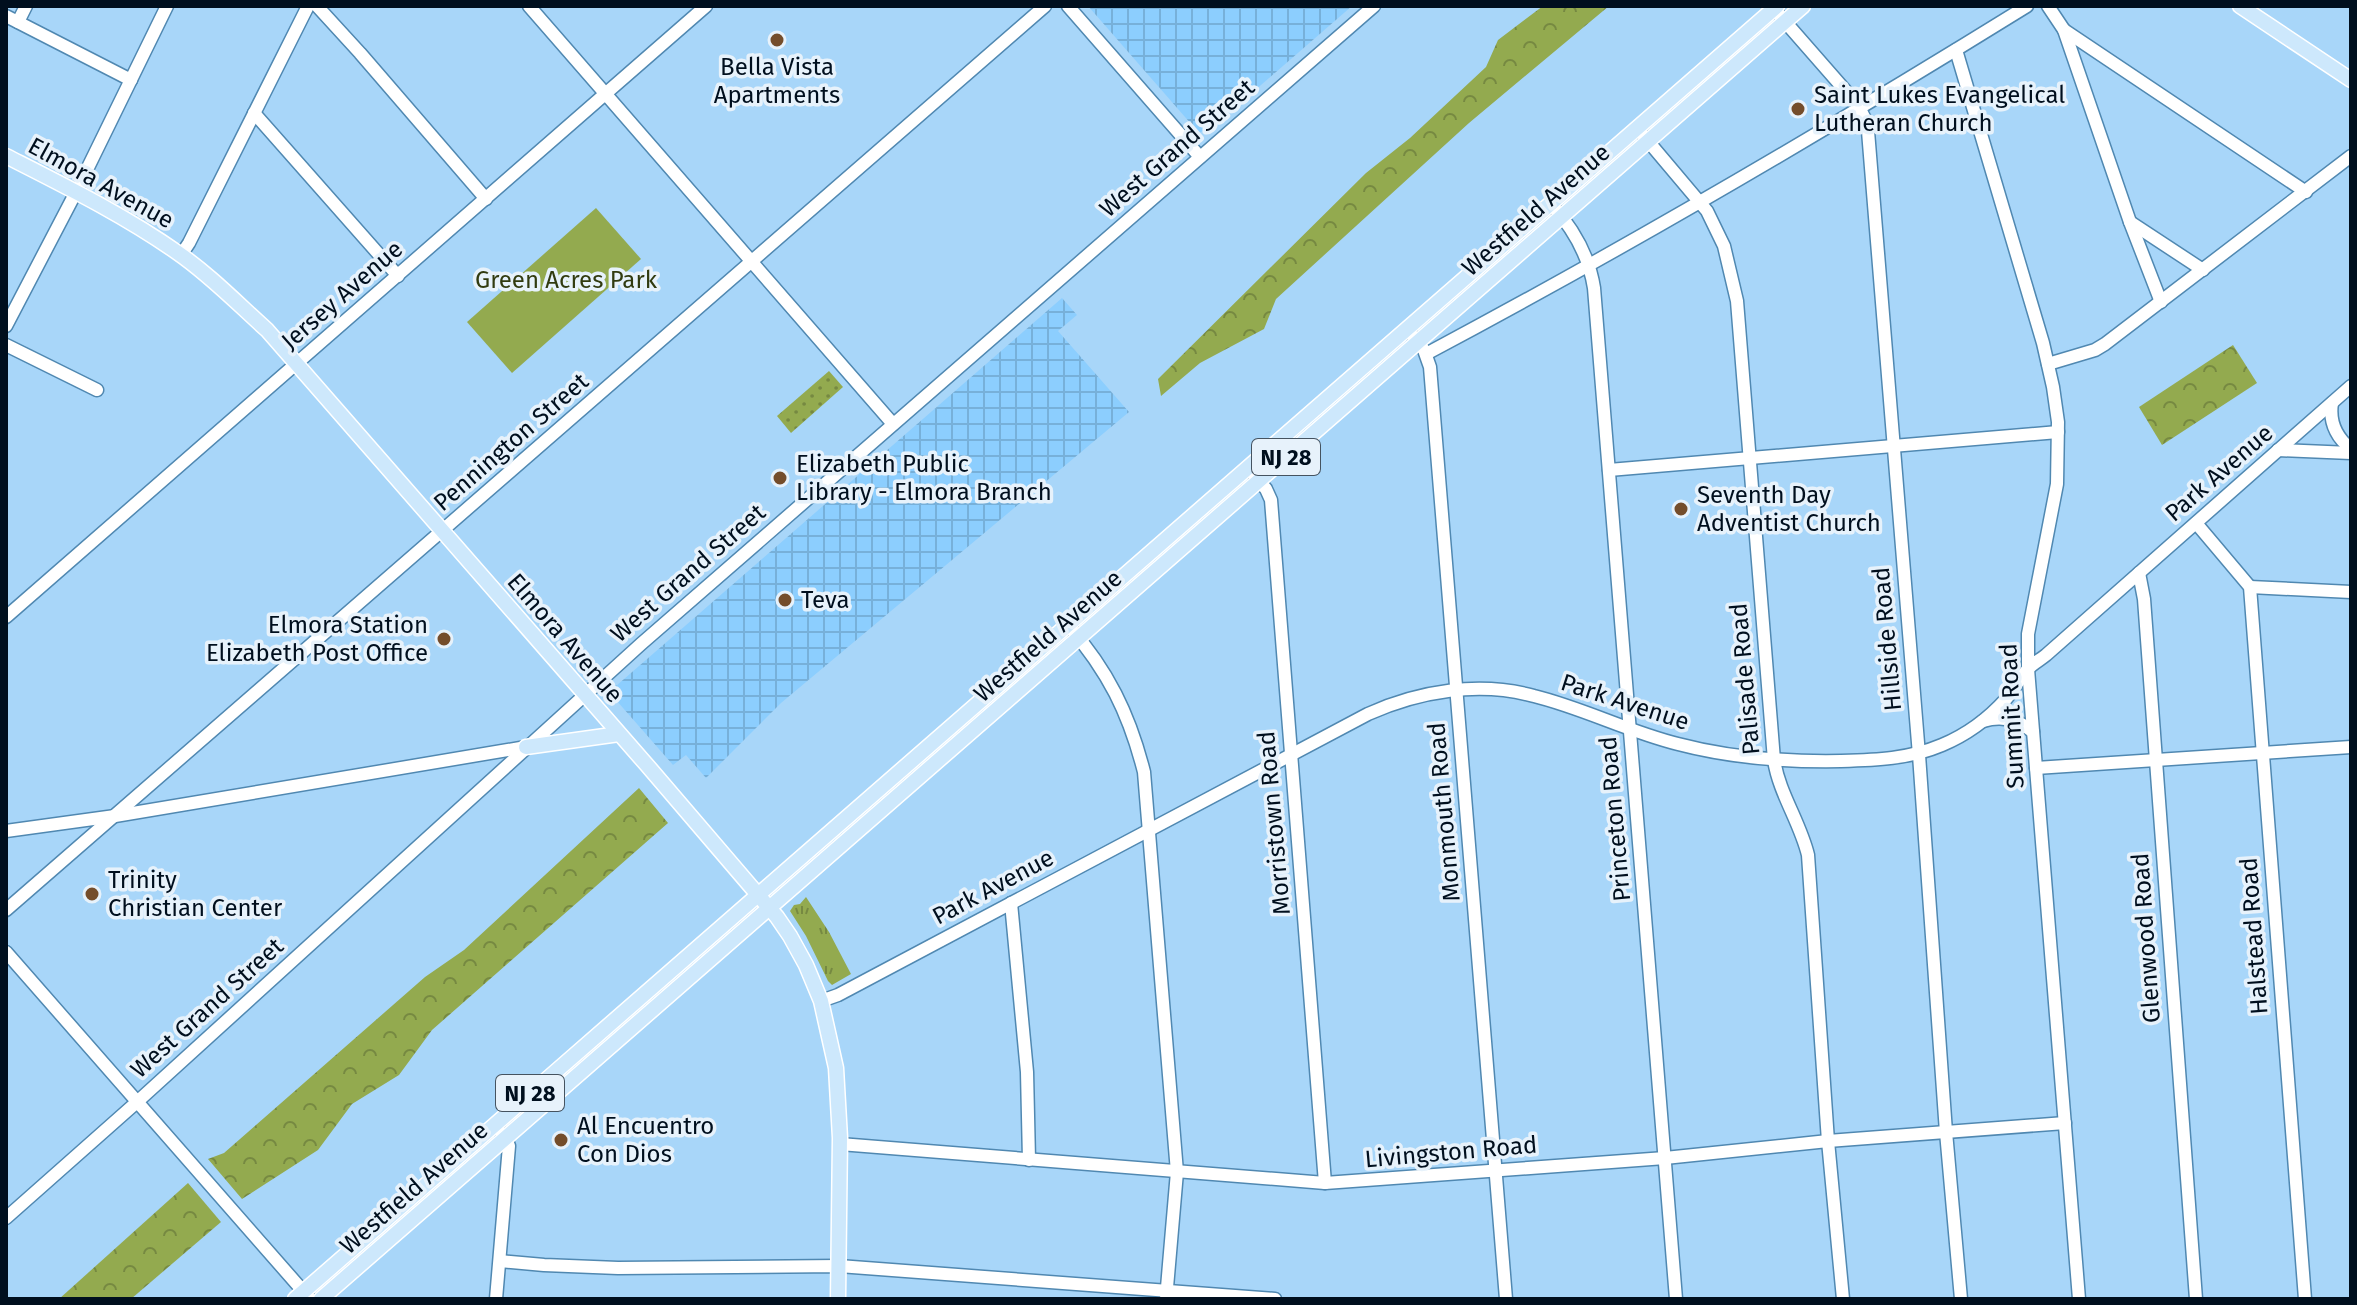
<svg xmlns="http://www.w3.org/2000/svg" width="2357" height="1305" font-family="'Fira Sans',sans-serif">
	<defs>
		<pattern id="industrial-grid" width="8" height="8" patternUnits="userSpaceOnUse" patternTransform="scale(2)"><rect width="8" height="8" fill="#8ccefe"/><path d="M0 4h8M4 0v8" fill="none" stroke="#77b0d9"/></pattern>
		<pattern id="grass-tufts" width="24" height="20" patternUnits="userSpaceOnUse" patternTransform="scale(2)"><rect width="24" height="20" fill="#93aa4f"/><path d="M3 7l-1-3M5 7V3M7 7l1-3M15 17l-1-3M17 17v-4M19 17l1-3" fill="none" stroke="#768941"/></pattern>
		<pattern id="forest-crowns" width="20" height="18" patternUnits="userSpaceOnUse" patternTransform="scale(2)"><rect width="20" height="18" fill="#93aa4f"/><path d="M2 6a3 3 0 1 1 6 0M12 15a3 3 0 1 1 6 0" fill="none" stroke="#768941"/></pattern>
		<pattern id="garden-dots" width="8" height="8" patternUnits="userSpaceOnUse" patternTransform="scale(2)"><rect width="8" height="8" fill="#93aa4f"/><path d="M2 2h.1M6 6h.1" fill="none" stroke="#768941" stroke-width="1.8" stroke-linecap="round"/></pattern>
	</defs>
	<rect width="100%" height="100%" fill="#a8d6f9"/>
	<!-- industrial -->
	<g fill="url(#industrial-grid)">
		<polygon points="1088,6 1352,6 1216,124 1199,133"/>
		<polygon points="1062,298 1077,315 1058,331 1129,412 781,703 706,778 686,755 673,765 616,700 616,686"/>
	</g>
	<!-- grass -->
	<polygon fill="url(#grass-tufts)" points="806,897 829,932 851,974 832,985 828,981 806,936 790,911 794,905 800,904"/>
	<!-- forest -->
	<g fill="url(#forest-crowns)">
		<polygon points="1543,6 1609,6 1469,123 1276,299 1264,329 1200,363 1161,396 1158,379 1366,173 1410,138 1486,67 1498,40"/>
		<polygon points="2233,345 2257,383 2162,445 2139,407"/>
		<polygon points="639,788 668,823 432,1030 399,1075 352,1104 318,1150 242,1199 208,1159 224,1153 425,977 464,950"/>
		<polygon points="188,1183 221,1222 131,1299 59,1299"/>
	</g>
	<!-- park -->
	<polygon fill="#93aa4f" points="596,208 641,259 512,373 467,322"/>
	<!-- garden -->
	<polygon fill="url(#garden-dots)" points="829,371 843,387 791,433 777,416"/>
	<g fill="none" stroke-linecap="round" stroke-linejoin="round">
		<!-- minor casing -->
		<g stroke="#5088b1" stroke-width="15">
			<g id="minor">
				<polyline points="317,6 360,53 486,199"/>
				<polyline points="529,6 893,424"/>
				<polyline points="1068,6 1200,157"/>
				<polyline points="2048,6 2064,30 2130,222 2161,302"/>
				<polyline points="1774,9 1858,105 1865,119 1868,131 1919,755 1946,1132 1961,1299"/>
				<polyline points="6,16 131,80"/>
				<polyline points="18,22 26,6"/>
				<polyline points="2064,30 2306,192"/>
				<polyline points="1956,50 2043,343 2053,387 2058,422 2057,484 2028,634 2028,669 2079,1299"/>
				<polyline points="254,113 398,276"/>
				<path d="M 1637,128 L 1707,211 L 1724,246 L 1737,301 L 1774,760 C 1779,793 1800,822 1808,855 L 1828,1141 L 1843,1299"/>
				<path d="M 1551,204 C 1573,228 1589,256 1594,288 L 1676,1299"/>
				<polyline points="2130,222 2203,270"/>
				<polyline points="181,255 189,243 308,6"/>
				<polyline points="6,326 76,192 167,6"/>
				<polyline points="1407,329 1424,350 1430,367 1506,1299"/>
				<polyline points="6,345 97,390"/>
				<path d="M 1426,354 C 1631,245 1830,128 2027,6"/>
				<polyline points="2048,364 2095,350 2105,344 2351,156"/>
				<path d="M 2332,403 C 2329,422 2336,437 2351,449"/>
				<polyline points="2278,450 2351,453"/>
				<polyline points="1248,468 1266,489 1271,500 1325,1183"/>
				<polyline points="1609,470 2058,432"/>
				<polyline points="2196,523 2250,587 2305,1299"/>
				<polyline points="2139,573 2144,599 2196,1299"/>
				<polyline points="2250,587 2351,592"/>
				<polyline points="6,617 706,6"/>
				<path d="M 1068,625 C 1108,671 1129,713 1144,772 L 1177,1172 L 1166,1299"/>
				<path d="M 1983,721 C 2002,715 2018,719 2033,732"/>
				<polyline points="2036,768 2351,747"/>
				<polyline points="6,831 115,816 526,747"/>
				<polyline points="1011,903 1027,1072 1029,1160"/>
				<polyline points="6,910 1045,6"/>
				<polyline points="6,952 310,1299"/>
				<path d="M 821,1001 L 838,995 L 1368,714 C 1419,691 1479,681 1534,696 C 1583,708 1629,732 1678,744 C 1731,758 1786,762 1841,761 C 1876,760 1909,759 1942,745 C 1966,735 1988,719 2006,699 C 2014,690 2019,679 2027,670 C 2032,664 2040,660 2046,655 L 2351,386"/>
				<polyline points="494,1125 506,1138 509,1146 496,1299"/>
				<polyline points="840,1144 1325,1183 1665,1158 1828,1141 2065,1123"/>
				<polyline points="6,1218 137,1102 641,644 1374,6"/>
				<polyline points="500,1261 544,1265 618,1268 839,1266 1275,1299"/>
			</g>
		</g>
		<!-- major casing -->
		<g stroke="#fff" stroke-width="17">
			<g id="major">
				<polyline points="2240,6 2351,80"/>
				<path d="M 6,156 C 65,186 124,215 178,253 C 210,275 238,304 267,330 L 646,764 L 777,917 L 790,936 L 806,965 L 821,1001 L 836,1068 L 840,1138 L 838,1299"/>
				<polyline points="526,747 619,734"/>
				<polyline points="295,1299 1777,6"/>
				<polyline points="321,1299 1803,6"/>
			</g>
		</g>
		<!-- minor -->
		<use href="#minor" stroke="#fff" stroke-width="12"/>
		<!-- major -->
		<use href="#major" stroke="#cde8fc" stroke-width="14"/>
	</g>
	<!-- markers -->
	<g fill="#744d2b" stroke="#e7f2fb" stroke-width="3">
		<circle cx="777" cy="40" r="8"/>
		<circle cx="1798" cy="109" r="8"/>
		<circle cx="780" cy="478" r="8"/>
		<circle cx="1681" cy="509" r="8"/>
		<circle cx="785" cy="600" r="8"/>
		<circle cx="444" cy="639" r="8"/>
		<circle cx="92" cy="894" r="8"/>
		<circle cx="561" cy="1140" r="8"/>
	</g>
	<g text-anchor="middle" dominant-baseline="central" stroke-width="7" stroke-linejoin="round" paint-order="stroke">
		<!-- shield labels -->
		<g fill="#e7f2fb" stroke="#455360" stroke-width="2">
			<rect x="1252" y="439" width="68" height="36" rx="6"/>
			<rect x="496" y="1075" width="68" height="36" rx="6"/>
		</g>
		<g font-size="22" font-weight="bold" fill="#000f1e">
			<text x="1286" y="457">NJ 28</text>
			<text x="530" y="1093">NJ 28</text>
		</g>
		<!-- poi labels -->
		<g font-size="24" fill="#000f1e" stroke="#e7f2fb" text-anchor="start">
			<text x="777" y="67" text-anchor="middle">Bella Vista<tspan x="777" dy="28">Apartments</tspan></text>
			<text x="1814" y="95">Saint Lukes Evangelical<tspan x="1814" dy="28">Lutheran Church</tspan></text>
			<text x="796" y="464">Elizabeth Public<tspan x="796" dy="28">Library - Elmora Branch</tspan></text>
			<text x="1697" y="495">Seventh Day<tspan x="1697" dy="28">Adventist Church</tspan></text>
			<text x="801" y="600">Teva</text>
			<text x="428" y="625" text-anchor="end">Elmora Station<tspan x="428" dy="28">Elizabeth Post Office</tspan></text>
			<text x="108" y="880">Trinity<tspan x="108" dy="28">Christian Center</tspan></text>
			<text x="577" y="1126">Al Encuentro<tspan x="577" dy="28">Con Dios</tspan></text>
		</g>
		<!-- street labels -->
		<g font-size="24" fill="#000f1e" stroke="#e7f2fb">
			<text transform="translate(1177 148) rotate(-41)">West Grand Street</text>
			<text transform="translate(101 183) rotate(29)">Elmora Avenue</text>
			<text transform="translate(1536 210) rotate(-41)">Westfield Avenue</text>
			<text transform="translate(342 295) rotate(-41)">Jersey Avenue</text>
			<text transform="translate(511 442) rotate(-41)">Pennington Street</text>
			<text transform="translate(2219 473) rotate(-41)">Park Avenue</text>
			<text transform="translate(688 573) rotate(-41)">West Grand Street</text>
			<text transform="translate(1048 636) rotate(-41)">Westfield Avenue</text>
			<text transform="translate(565 638) rotate(49)">Elmora Avenue</text>
			<text transform="translate(1887 639) rotate(-95)">Hillside Road</text>
			<text transform="translate(1745 679) rotate(-95)">Palisade Road</text>
			<text transform="translate(1625 702) rotate(18)">Park Avenue</text>
			<text transform="translate(2012 716) rotate(-93)">Summit Road</text>
			<text transform="translate(1444 812) rotate(-95)">Monmouth Road</text>
			<text transform="translate(1615 819) rotate(-95)">Princeton Road</text>
			<text transform="translate(1274 823) rotate(-95)">Morristown Road</text>
			<text transform="translate(993 887) rotate(-28)">Park Avenue</text>
			<text transform="translate(2254 936) rotate(-94)">Halstead Road</text>
			<text transform="translate(2146 938) rotate(-94)">Glenwood Road</text>
			<text transform="translate(207 1008) rotate(-42)">West Grand Street</text>
			<text transform="translate(1451 1152) rotate(-5)">Livingston Road</text>
			<text transform="translate(414 1188) rotate(-41)">Westfield Avenue</text>
		</g>
		<!-- park labels -->
		<g font-size="24" fill="#313b10" stroke="#e7f2fb">
			<text x="566" y="280">Green Acres Park</text>
		</g>
	</g>
	<!-- border -->
	<rect width="2357" height="1305" fill="none" stroke="#000f1e" stroke-width="16"/>
</svg>
